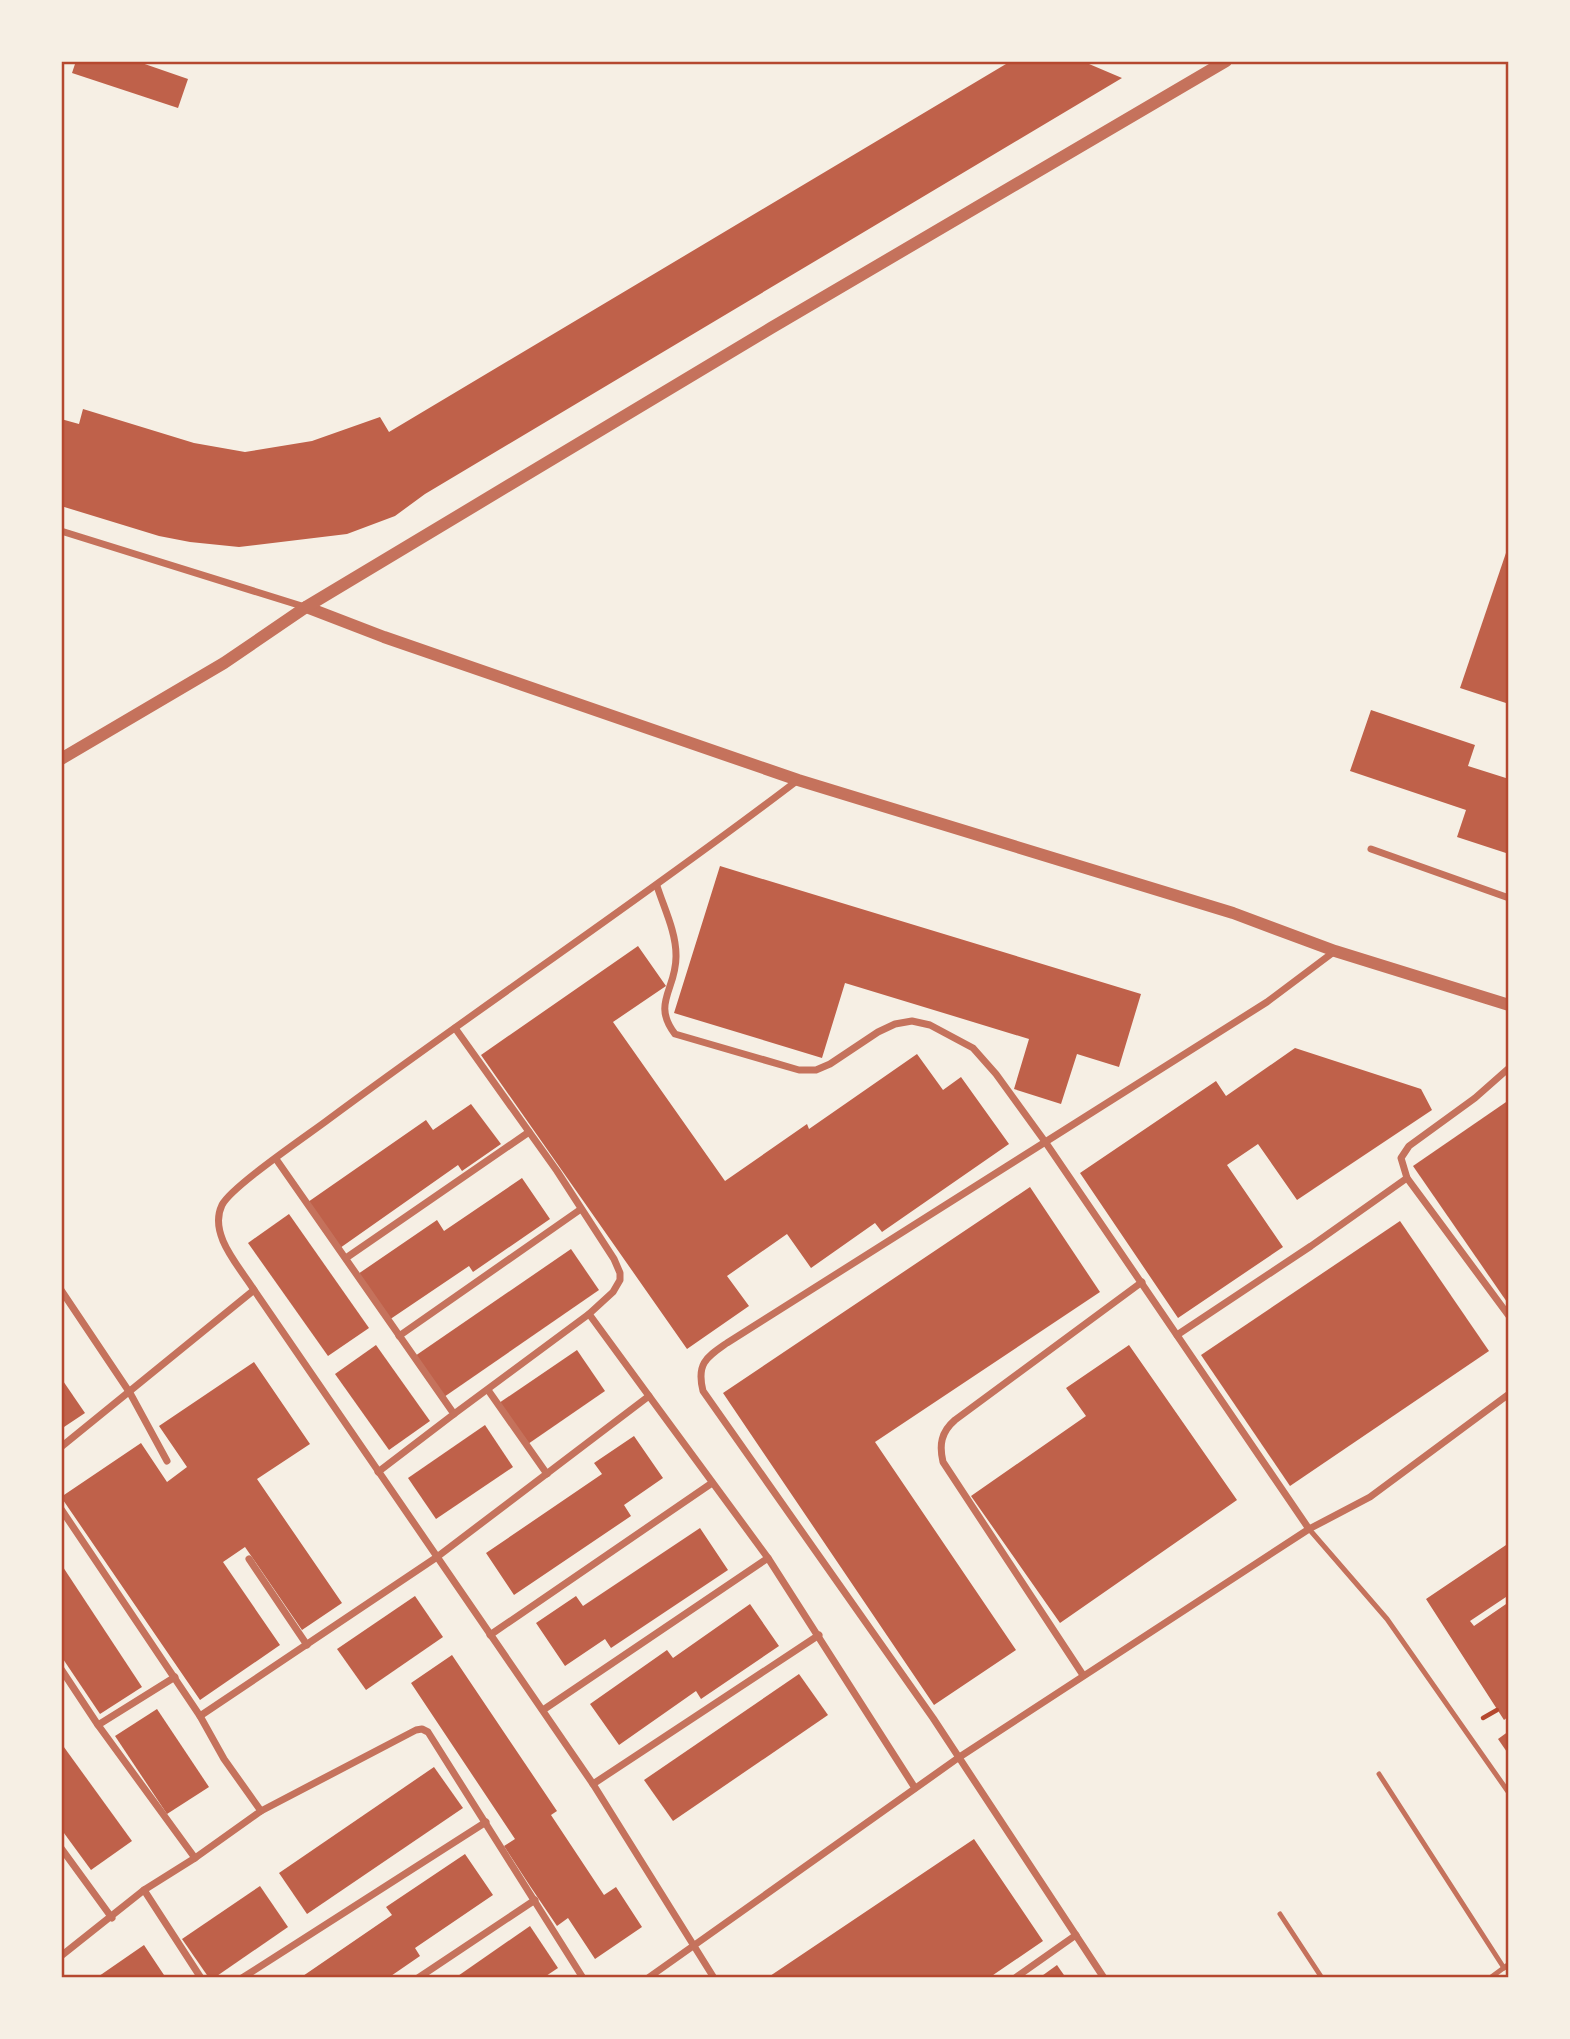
<svg xmlns="http://www.w3.org/2000/svg" width="1570" height="2039" font-family="'Times New Roman',serif">
	<rect width="100%" height="100%" fill="#f6efe4"/>
	<!-- building -->
	<g fill="#bf614a">
		<polygon points="76,61 136,61 188,79 178,108 72,73"/>
		<polygon points="1011,61 1082,61 1122,78 425,494 395,516 347,534 239,547 190,542 159,536 61,506 61,419 79,424 83,409 194,443 245,452 312,441 380,417 389,432"/>
		<polygon points="1509,544 1509,704 1460,688"/>
		<polygon points="1371,710 1475,745 1468,766 1509,779 1509,854 1457,837 1466,810 1350,771"/>
		<polygon points="720,866 1141,994 1119,1067 1077,1054 1061,1104 1014,1089 1029,1039 845,983 822,1058 674,1013"/>
		<polygon points="638,946 666,986 613,1022 725,1181 807,1124 809,1129 917,1054 943,1090 961,1077 1009,1144 882,1232 875,1223 811,1268 787,1234 727,1276 749,1306 687,1349 481,1055"/>
		<polygon points="1295,1048 1421,1089 1432,1110 1297,1200 1258,1144 1227,1165 1283,1247 1178,1318 1080,1173 1216,1081 1226,1096"/>
		<polygon points="1509,1100 1509,1305 1413,1166"/>
		<polygon points="471,1104 501,1144 462,1171 458,1165 340,1248 308,1202 426,1120 433,1130"/>
		<polygon points="522,1178 550,1219 473,1272 469,1266 389,1320 358,1274 437,1220 444,1231"/>
		<polygon points="1030,1187 1100,1292 875,1442 1016,1650 934,1705 723,1393"/>
		<polygon points="289,1214 369,1328 328,1356 248,1243"/>
		<polygon points="1400,1221 1489,1351 1290,1486 1201,1355"/>
		<polygon points="571,1249 599,1290 444,1397 415,1356"/>
		<polygon points="376,1345 430,1421 389,1450 335,1374"/>
		<polygon points="1129,1345 1237,1500 1060,1623 971,1496 1086,1416 1066,1388"/>
		<polygon points="577,1350 605,1391 528,1444 499,1403"/>
		<polygon points="254,1362 310,1444 257,1479 342,1603 302,1630 245,1547 223,1562 280,1645 200,1700 61,1497 141,1443 167,1482 187,1467 159,1426"/>
		<polygon points="61,1378 85,1413 61,1429"/>
		<polygon points="485,1425 513,1467 436,1519 408,1478"/>
		<polygon points="634,1436 663,1478 624,1505 631,1516 514,1595 486,1553 602,1474 594,1463"/>
		<polygon points="700,1528 728,1570 611,1648 605,1639 565,1666 536,1623 576,1596 583,1606"/>
		<polygon points="1509,1543 1509,1595 1470,1621 1474,1626 1509,1602 1509,1716 1504,1720 1426,1599"/>
		<polygon points="61,1564 142,1687 100,1714 61,1656"/>
		<polygon points="415,1596 443,1637 366,1690 337,1649"/>
		<polygon points="750,1604 779,1646 701,1699 696,1691 619,1745 590,1704 667,1650 673,1658"/>
		<polygon points="452,1655 557,1811 551,1815 604,1895 616,1887 642,1927 595,1959 568,1918 557,1926 530,1886 504,1846 515,1839 411,1683"/>
		<polygon points="799,1674 828,1715 673,1821 644,1780"/>
		<polygon points="157,1709 209,1787 167,1814 115,1736"/>
		<polygon points="1509,1731 1509,1755 1498,1739"/>
		<polygon points="61,1743 132,1841 91,1870 61,1829"/>
		<polygon points="434,1767 463,1808 307,1914 279,1873"/>
		<polygon points="974,1839 1043,1941 996,1973 989,1978 767,1978"/>
		<polygon points="465,1854 493,1895 415,1948 420,1956 388,1978 300,1978 392,1915 386,1907"/>
		<polygon points="260,1886 288,1927 214,1978 209,1978 182,1939"/>
		<polygon points="530,1926 558,1968 543,1978 455,1978"/>
		<polygon points="144,1945 166,1978 96,1978 102,1974"/>
		<polygon points="1057,1965 1066,1978 1039,1978"/>
	</g>
	<g fill="none" stroke-linecap="round" stroke-linejoin="round">
		<!-- path -->
		<polyline stroke="#b5482f" stroke-width="4.5" points="1483,1718 1497,1710"/>
		<!-- service -->
		<g stroke="#c5725c" stroke-width="5">
			<polyline points="1309,1529 1387,1619 1509,1793"/>
			<polyline points="1379,1774 1504,1968"/>
			<polyline points="1280,1914 1322,1978"/>
			<polyline points="1490,1978 1509,1964"/>
		</g>
		<!-- minor -->
		<g stroke="#c5725c" stroke-width="7">
			<polyline points="61,531 305,607"/>
			<polyline points="1371,849 1509,898"/>
			<path d="M 657,886 C 664,908 676,932 676,955 C 677,989 651,1003 675,1034 L 799,1070 L 816,1070 L 830,1064 L 878,1032 L 895,1024 L 912,1021 L 930,1025 L 973,1048 L 996,1074 L 1046,1143 L 1309,1529"/>
			<polyline points="1509,1068 1475,1098 1409,1146 1401,1158 1407,1178 1509,1316"/>
			<polyline points="276,1159 454,1414 378,1472"/>
			<polyline points="346,1258 529,1132"/>
			<polyline points="61,1290 130,1393 167,1461"/>
			<polyline points="589,1314 649,1396"/>
			<polyline points="1177,1335 1311,1246 1407,1178"/>
			<polyline points="399,1336 581,1209"/>
			<polyline points="488,1390 547,1474"/>
			<polyline points="454,1414 589,1314 613,1292 620,1280 620,1273 614,1259 557,1171 455,1028"/>
			<polyline points="61,1447 254,1290"/>
			<polyline points="61,1509 200,1716 437,1557 649,1396 768,1558 915,1788"/>
			<polyline points="249,1559 307,1645"/>
			<polyline points="490,1635 712,1483"/>
			<polyline points="61,1669 98,1725 195,1858"/>
			<path d="M 1083,1675 L 943,1462 C 939,1445 941,1432 955,1420 L 1142,1282"/>
			<polyline points="543,1710 768,1558"/>
			<polyline points="200,1716 224,1759 261,1811"/>
			<polyline points="98,1725 175,1677"/>
			<polyline points="593,1784 819,1635"/>
			<polyline points="61,1848 112,1918"/>
			<polyline points="144,1890 201,1978"/>
			<polyline points="61,1956 144,1890 195,1858 261,1811 416,1730 422,1729 428,1732 583,1978"/>
			<polyline points="242,1978 486,1822"/>
			<polyline points="418,1978 535,1900"/>
			<polyline points="648,1978 958,1758 1309,1529 1370,1497 1509,1394"/>
			<path d="M 714,1978 L 593,1784 L 254,1290 C 239,1266 208,1234 222,1205 C 232,1186 308,1135 329,1119 C 484,1004 645,897 798,780"/>
			<polyline points="1015,1978 1076,1935"/>
			<path d="M 1104,1978 L 933,1718 L 703,1391 C 696,1363 707,1357 727,1343 L 1267,1002 L 1335,951"/>
		</g>
		<!-- tertiary -->
		<g stroke="#c5725c" stroke-width="12">
			<polyline points="306,607 384,637 798,780 1233,913 1335,951 1509,1005"/>
			<polyline points="61,759 224,663 306,607 771,328 1226,61"/>
		</g>
	</g>
	<!-- border -->
	<rect width="1570" height="2039" fill="none" stroke="#f6efe4" stroke-width="126"/>
	<rect x="63" y="63" width="1444" height="1913" fill="none" stroke="#b5482f" stroke-width="2.5"/>
</svg>
